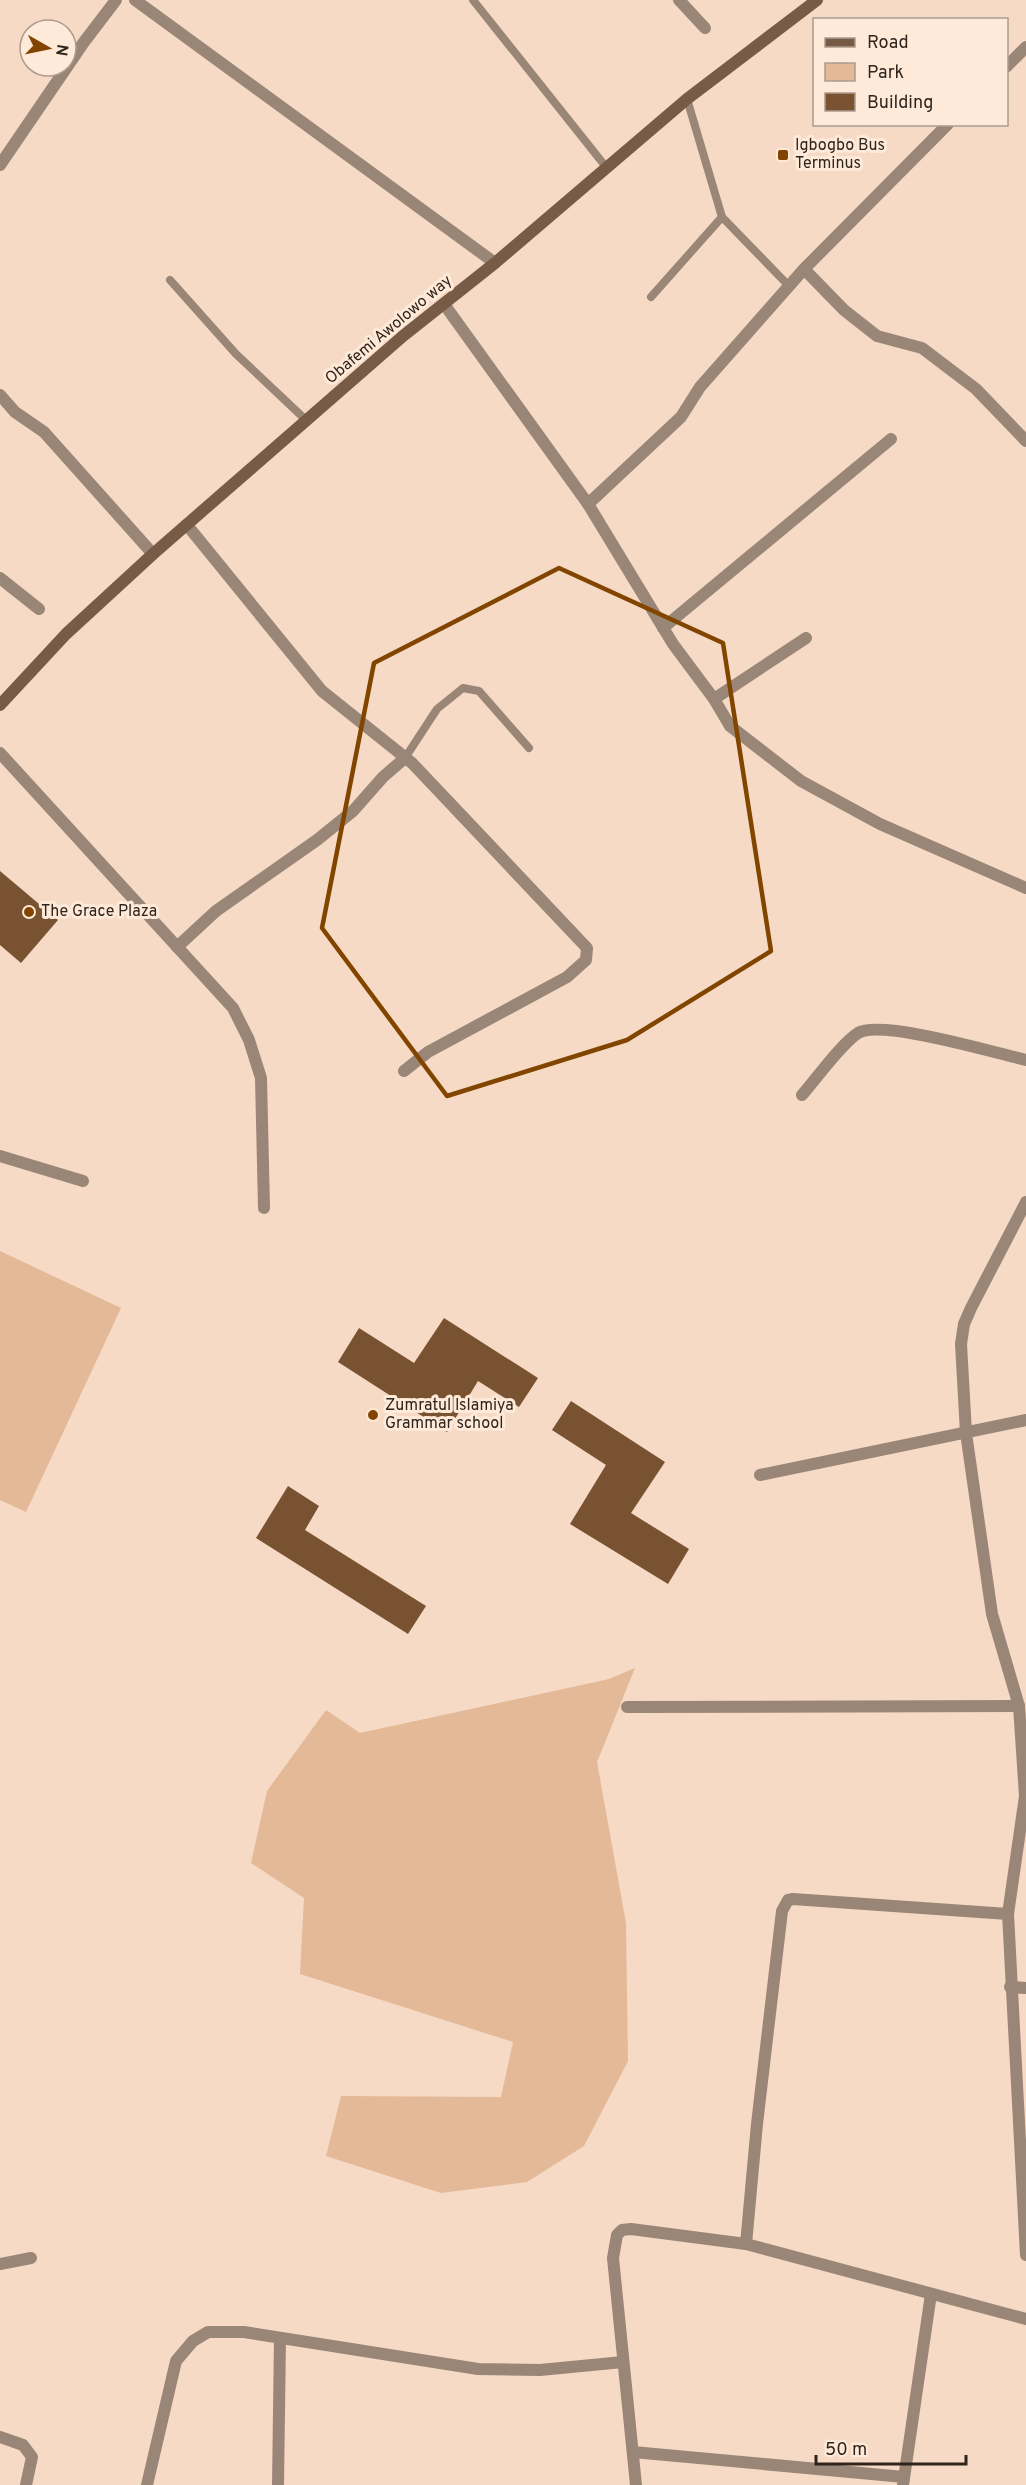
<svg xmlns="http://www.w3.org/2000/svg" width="1026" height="2485" font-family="Overpass,sans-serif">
	<rect width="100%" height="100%" fill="#f6dac5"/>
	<!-- green -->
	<g fill="#e3b998">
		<polygon points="0,1251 121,1308 26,1512 0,1500"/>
		<polygon points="635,1668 597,1762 626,1923 628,2061 584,2146 527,2182 441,2193 326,2156 341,2096 501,2097 513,2042 300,1974 304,1898 251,1863 267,1791 326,1710 360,1733 609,1679"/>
	</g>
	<!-- building -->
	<g fill="#795231">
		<polygon points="0,871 58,920 21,963 0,945"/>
		<polygon points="444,1318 538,1378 519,1407 478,1381 447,1432 338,1362 359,1328 414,1363"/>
		<polygon points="571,1401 665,1462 631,1513 689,1549 668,1584 570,1524 606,1465 552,1430"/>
		<polygon points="288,1486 319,1506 305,1530 426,1606 408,1634 256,1538"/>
	</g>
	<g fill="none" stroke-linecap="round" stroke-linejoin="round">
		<!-- lane -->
		<g stroke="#9a8677" stroke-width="8">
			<polyline points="473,0 606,167"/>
			<polyline points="687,99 722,217 789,286"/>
			<polyline points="170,280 236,354 307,421"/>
			<polyline points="651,297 722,217"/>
			<polyline points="405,758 437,709 463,688 479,691 529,748"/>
		</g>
		<!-- street -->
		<g stroke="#9a8677" stroke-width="12">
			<polyline points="135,0 495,263"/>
			<polyline points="679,0 705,28"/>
			<polyline points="1006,67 1026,47"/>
			<polyline points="0,165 84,42 116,0"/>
			<polyline points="804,269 844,310 877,336 922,348 976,389 1026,441"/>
			<polyline points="444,304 588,504 673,644 714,699 730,726 801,781 880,824 1026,888"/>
			<polyline points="0,395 15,412 44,432 153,554"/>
			<polyline points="588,504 681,417 700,387 804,269 948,124"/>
			<polyline points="187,525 322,691 412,763 587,948 586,960 567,977 428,1052 404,1071"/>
			<polyline points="0,578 39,609"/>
			<polyline points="663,628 891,439"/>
			<polyline points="714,699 806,638"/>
			<polyline points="0,753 233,1008 249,1040 261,1078 264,1208"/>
			<polyline points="177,947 216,911 317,840 353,811 383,777 405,758"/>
			<path d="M 802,1095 C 817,1078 841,1044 858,1033 C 881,1019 996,1053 1026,1060"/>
			<polyline points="0,1156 83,1181"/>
			<polyline points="1026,1202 971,1308 964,1324 961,1344 966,1433 992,1614 1019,1706 1025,1796 1008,1914 1026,2255"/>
			<polyline points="760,1475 1026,1420"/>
			<polyline points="627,1707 1019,1706"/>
			<polyline points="1010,1987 1026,1988"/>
			<polyline points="746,2244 757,2124 782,1911 788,1900 793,1899 1008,1914"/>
			<polyline points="0,2264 31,2258"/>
			<polyline points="0,2437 23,2445 32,2457 26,2485"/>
			<polyline points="633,2452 904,2477"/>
			<polyline points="147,2485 176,2361 193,2341 208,2332 244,2332 478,2369 540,2370 623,2362"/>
			<polyline points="278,2485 280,2338"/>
			<polyline points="636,2485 613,2258 617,2235 622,2230 631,2229 746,2244 1026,2319"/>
			<polyline points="903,2485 931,2294"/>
		</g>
		<!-- secondary -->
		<polyline stroke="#775b46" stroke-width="12" points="0,705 66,634 153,554 403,336 495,263 687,99 817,0"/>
	</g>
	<!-- marked area -->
	<path fill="none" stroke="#814500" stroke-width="4.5" stroke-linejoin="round" d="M 559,568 L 723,643 L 771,951 L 627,1040 L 447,1096 L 322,928 L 374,663 Z"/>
	<!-- markers -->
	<g fill="#814500" stroke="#ffe9d8" stroke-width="2">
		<rect x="777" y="149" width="12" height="12" rx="3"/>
		<circle cx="29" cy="912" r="6"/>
		<circle cx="373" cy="1415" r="6"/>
	</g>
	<g text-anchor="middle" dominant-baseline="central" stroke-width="6" stroke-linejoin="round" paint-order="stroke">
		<!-- poi labels -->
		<g font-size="16" fill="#2f251d" stroke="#ffe9d8" text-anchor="start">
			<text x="795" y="146">Igbogbo Bus<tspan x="795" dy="18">Terminus</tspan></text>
			<text x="41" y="912">The Grace Plaza</text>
			<text x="385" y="1406">Zumratul Islamiya<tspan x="385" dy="18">Grammar school</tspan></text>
		</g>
		<!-- street labels -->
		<g font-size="16" fill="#2f251d" stroke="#ffe9d8">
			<text transform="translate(389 330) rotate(-40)">Obafemi Awolowo way</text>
		</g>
	</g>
	<!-- legend -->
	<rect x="813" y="18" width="195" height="108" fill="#ffe9d8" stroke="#ac9b8d" stroke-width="1.5"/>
	<rect x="825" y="38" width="30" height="9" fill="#775b46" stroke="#ac9b8d" stroke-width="1.5"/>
	<text x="867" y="48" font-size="18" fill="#2f251d">Road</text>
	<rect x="825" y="63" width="30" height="18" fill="#e3b998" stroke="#ac9b8d" stroke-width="1.5"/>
	<text x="867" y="78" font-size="18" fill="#2f251d">Park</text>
	<rect x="825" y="93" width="30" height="18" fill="#795231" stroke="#ac9b8d" stroke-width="1.5"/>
	<text x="867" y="108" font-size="18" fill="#2f251d">Building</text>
	<!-- north arrow -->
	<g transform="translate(48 48) rotate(99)"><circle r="28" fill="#ffe9d8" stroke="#ac9b8d" stroke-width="1.5"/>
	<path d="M0-4.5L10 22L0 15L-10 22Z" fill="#814500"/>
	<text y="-9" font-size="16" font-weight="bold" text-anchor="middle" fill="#2f251d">N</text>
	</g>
	<!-- scale -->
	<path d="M816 2455v9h150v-9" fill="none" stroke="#2f251d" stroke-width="3"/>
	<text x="825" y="2455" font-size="18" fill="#2f251d" stroke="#ffe9d8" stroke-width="4.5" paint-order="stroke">50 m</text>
</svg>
